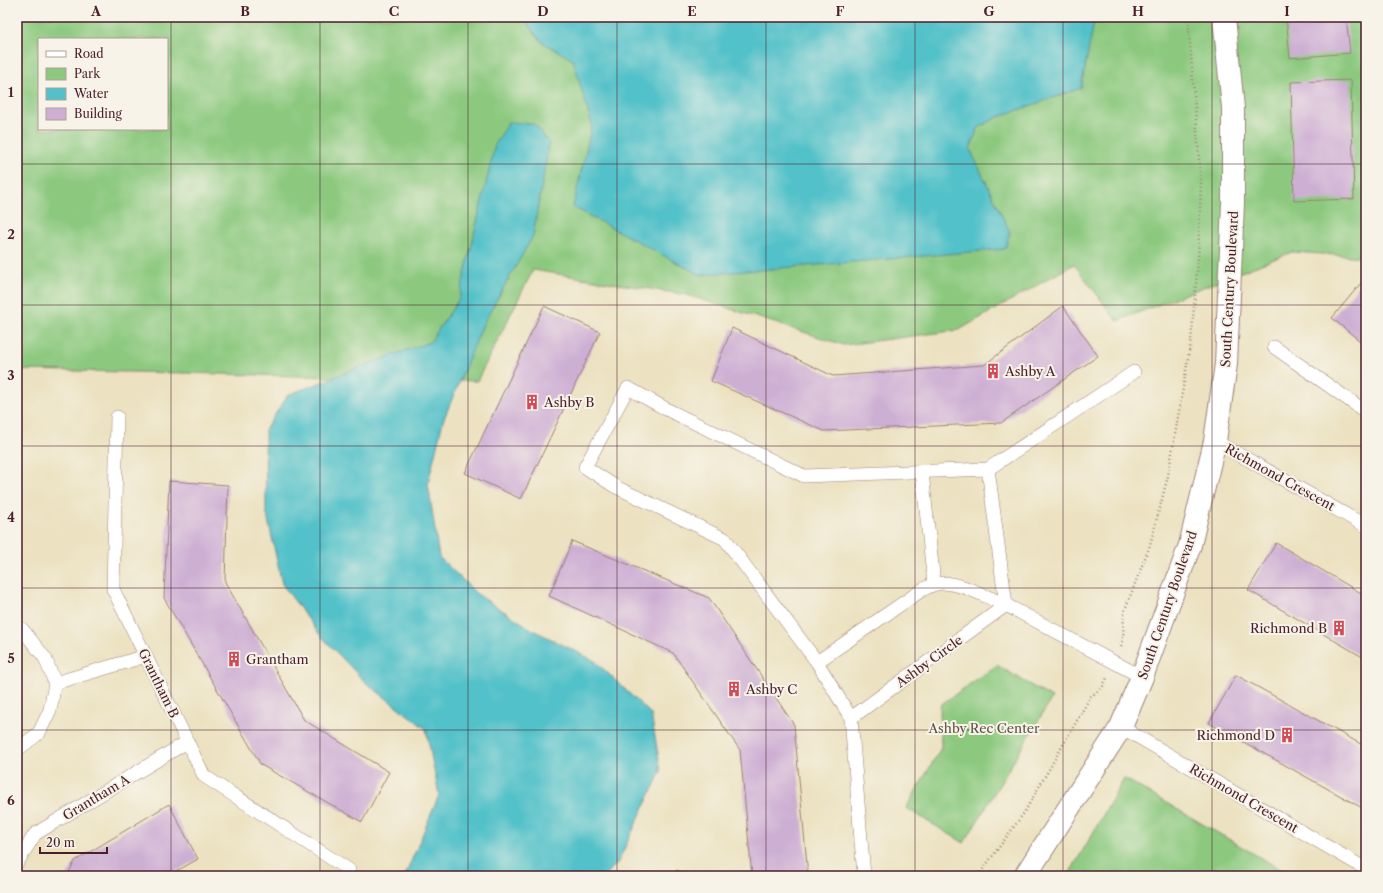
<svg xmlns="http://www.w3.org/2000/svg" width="1383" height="893" font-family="'Libre Caslon Text',serif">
	<rect width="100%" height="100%" fill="#f7f3e8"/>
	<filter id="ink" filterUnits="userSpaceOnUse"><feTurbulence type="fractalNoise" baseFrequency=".025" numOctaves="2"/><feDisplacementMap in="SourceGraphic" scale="8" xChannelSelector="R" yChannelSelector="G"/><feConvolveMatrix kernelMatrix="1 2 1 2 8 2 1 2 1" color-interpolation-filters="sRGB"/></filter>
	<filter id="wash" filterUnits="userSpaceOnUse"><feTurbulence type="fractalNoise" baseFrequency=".012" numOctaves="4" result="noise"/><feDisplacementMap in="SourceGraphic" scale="16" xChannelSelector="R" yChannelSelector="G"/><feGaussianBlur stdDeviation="0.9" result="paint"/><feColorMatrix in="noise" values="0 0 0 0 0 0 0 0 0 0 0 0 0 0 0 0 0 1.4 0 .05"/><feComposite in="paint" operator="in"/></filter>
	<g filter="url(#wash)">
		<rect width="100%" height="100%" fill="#ece2c1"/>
		<!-- green -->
		<g fill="#8cc97f" stroke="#6b7455" fill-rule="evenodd">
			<path d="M 17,17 L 1366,17 L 1366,257 L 1292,252 L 1117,321 L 1074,264 L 959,330 L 844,345 L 687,295 L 533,270 L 477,381 L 184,373 L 17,370 ZM 39,39 L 167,39 L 167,129 L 39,129 Z"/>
			<polygon points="997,665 1052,698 964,843 906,808 941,748 940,705"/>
			<polygon points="1124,779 1125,779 1292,876 1068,876"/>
		</g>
		<!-- water -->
		<g fill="#53c1c9" stroke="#4e707a">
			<polygon points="522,17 1095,17 1081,88 998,117 978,128 970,149 1010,232 1005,249 700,275 573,207 592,125 573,60 542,42"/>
			<polygon points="509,122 534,124 549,143 533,236 484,322 443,421 428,483 439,557 477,594 533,630 595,661 651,714 661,771 617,864 603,876 405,876 439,795 426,729 365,682 320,635 282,584 266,510 265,430 288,395 378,360 430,342 459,299 495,145"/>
		</g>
		<g id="blocks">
			<!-- building -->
			<g fill="#ceafd4">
				<polygon points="1286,17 1346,17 1350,53 1290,58"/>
				<polygon points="1351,80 1354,199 1294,201 1291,82"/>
				<polygon points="1366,277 1366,346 1332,318"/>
				<polygon points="544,306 600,332 521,499 465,473"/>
				<polygon points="1063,306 1098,356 1001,423 824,431 711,381 732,328 833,376 984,365"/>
				<polygon points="169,481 228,485 225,582 304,720 389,772 362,822 261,765 164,598"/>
				<polygon points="572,541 709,598 794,725 808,876 752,876 740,750 673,653 549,596"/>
				<polygon points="1276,543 1366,596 1366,659 1248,590"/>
				<polygon points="1236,675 1366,747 1366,810 1209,723"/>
				<polygon points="169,804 198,859 168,876 67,876 75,861"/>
				<polygon points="677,870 688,876 673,876"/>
			</g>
		</g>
	</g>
	<g filter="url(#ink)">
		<use href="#blocks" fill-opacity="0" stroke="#9b8076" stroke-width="1"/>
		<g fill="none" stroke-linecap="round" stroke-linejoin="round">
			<!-- service casing -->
			<g stroke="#9b8076" stroke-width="14">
				<g id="service">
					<polyline points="1274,347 1366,412"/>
					<polyline points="117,417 113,589 204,776 349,870"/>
					<polyline points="1215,441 1366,526"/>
					<polyline points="988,469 1006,605 1142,677"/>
					<polyline points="922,472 934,584"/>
					<polyline points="17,627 22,629 45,658 55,683 50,710 39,733 17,750"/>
					<path d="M 817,662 L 922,590 C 929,586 935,583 943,583 C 964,584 986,597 1006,605"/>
					<polyline points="55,683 146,656"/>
					<polyline points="851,718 1006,605"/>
					<polyline points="1121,727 1366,869"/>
					<polyline points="17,863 35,834 187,742"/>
					<polyline points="864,876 851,718 817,662 725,539 616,487 585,467 628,388 668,410 804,476 988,469 1134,372"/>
				</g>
			</g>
			<!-- minor casing -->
			<g stroke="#9b8076" stroke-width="24">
				<polyline id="minor" points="1025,876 1121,727 1142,677 1190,545 1215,441 1226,364 1233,203 1233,108 1224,17"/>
			</g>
			<!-- path -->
			<g stroke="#9b8076" stroke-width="2.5" stroke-dasharray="1 3" stroke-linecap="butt">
				<polyline points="1121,646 1123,640 1124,612 1150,545 1168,476 1191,341 1198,261 1201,183 1188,17"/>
				<polyline points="978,876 1024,813 1091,696 1102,688 1107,678"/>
			</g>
			<!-- service -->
			<use href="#service" stroke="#fff" stroke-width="13"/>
			<!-- minor -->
			<use href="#minor" stroke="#fff" stroke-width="22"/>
		</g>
	</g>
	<!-- grid -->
	<path fill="none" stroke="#4a1f2b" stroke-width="1" stroke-opacity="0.55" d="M 171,17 L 171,876M 320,17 L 320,876M 468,17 L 468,876M 617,17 L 617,876M 766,17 L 766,876M 915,17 L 915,876M 1063,17 L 1063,876M 1212,17 L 1212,876M 17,164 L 1366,164M 17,305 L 1366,305M 17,446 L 1366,446M 17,588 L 1366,588M 17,730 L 1366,730"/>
	<!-- icons -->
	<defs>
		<g id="building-bare" transform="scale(1.2)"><path d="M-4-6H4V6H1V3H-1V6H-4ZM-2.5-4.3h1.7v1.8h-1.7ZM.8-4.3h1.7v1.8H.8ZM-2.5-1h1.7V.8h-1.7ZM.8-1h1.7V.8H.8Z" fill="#d1495b" stroke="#f7f3e8" stroke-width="2.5" paint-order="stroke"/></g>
	</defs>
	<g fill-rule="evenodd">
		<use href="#building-bare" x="993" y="371"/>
		<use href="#building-bare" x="532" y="402"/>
		<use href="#building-bare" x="1339" y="628"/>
		<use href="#building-bare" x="234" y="659"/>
		<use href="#building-bare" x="734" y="689"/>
		<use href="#building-bare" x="1287" y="735"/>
	</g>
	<g text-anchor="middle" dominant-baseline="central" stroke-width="4" stroke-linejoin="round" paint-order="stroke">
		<!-- street labels -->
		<g font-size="13" fill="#4a1f2b" stroke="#f7f3e8">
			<text transform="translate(1229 289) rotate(-87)">South Century Boulevard</text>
			<text transform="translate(1280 477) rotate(29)">Richmond Crescent</text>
			<text transform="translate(1167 605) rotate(-71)">South Century Boulevard</text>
			<text transform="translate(929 661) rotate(-36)">Ashby Circle</text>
			<text transform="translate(159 683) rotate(64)">Grantham B</text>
			<text transform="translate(96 797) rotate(-31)">Grantham A</text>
			<text transform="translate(1244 798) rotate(30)">Richmond Crescent</text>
		</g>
		<!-- poi labels -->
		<g font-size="13" fill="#4a1f2b" stroke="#f7f3e8" text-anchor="start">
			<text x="1005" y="371">Ashby A</text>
			<text x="544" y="402">Ashby B</text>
			<text x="1327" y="628" text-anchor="end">Richmond B</text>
			<text x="246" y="659">Grantham</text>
			<text x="746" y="689">Ashby C</text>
			<text x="1275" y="735" text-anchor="end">Richmond D</text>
		</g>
		<!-- park labels -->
		<g font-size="13" fill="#5e5244" stroke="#f7f3e8">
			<text x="984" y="728">Ashby Rec Center</text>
		</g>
	</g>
	<!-- margin -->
	<rect width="1383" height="893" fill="none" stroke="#f7f3e8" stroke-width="44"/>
	<!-- legend -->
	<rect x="38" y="38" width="130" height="92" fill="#f7f3e8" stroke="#b29e9c"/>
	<rect x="46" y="51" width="20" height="6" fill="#ffffff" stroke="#b29e9c"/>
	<text x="74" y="58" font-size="12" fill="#4a1f2b">Road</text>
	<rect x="46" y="68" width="20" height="12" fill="#8cc97f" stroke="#b29e9c"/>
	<text x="74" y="78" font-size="12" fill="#4a1f2b">Park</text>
	<rect x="46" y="88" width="20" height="12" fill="#53c1c9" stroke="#b29e9c"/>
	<text x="74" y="98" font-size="12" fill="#4a1f2b">Water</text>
	<rect x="46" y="108" width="20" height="12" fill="#ceafd4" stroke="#b29e9c"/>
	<text x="74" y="118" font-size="12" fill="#4a1f2b">Building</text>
	<!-- scale -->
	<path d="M40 847v6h67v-6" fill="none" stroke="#4a1f2b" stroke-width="2"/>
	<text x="46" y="847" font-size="12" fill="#4a1f2b" stroke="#f7f3e8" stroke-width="3" paint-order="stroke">20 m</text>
	<rect x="22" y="22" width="1339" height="849" fill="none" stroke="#4a1f2b" stroke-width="1.5"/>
	<g font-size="13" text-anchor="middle" font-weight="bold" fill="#4a1f2b">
		<text x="96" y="16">A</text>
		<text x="245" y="16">B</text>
		<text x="394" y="16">C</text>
		<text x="543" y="16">D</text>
		<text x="692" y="16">E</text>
		<text x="840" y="16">F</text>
		<text x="989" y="16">G</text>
		<text x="1138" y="16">H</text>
		<text x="1287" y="16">I</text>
		<text x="11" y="97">1</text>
		<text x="11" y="239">2</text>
		<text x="11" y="380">3</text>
		<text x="11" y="522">4</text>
		<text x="11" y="663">5</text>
		<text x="11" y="805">6</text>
	</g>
</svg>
